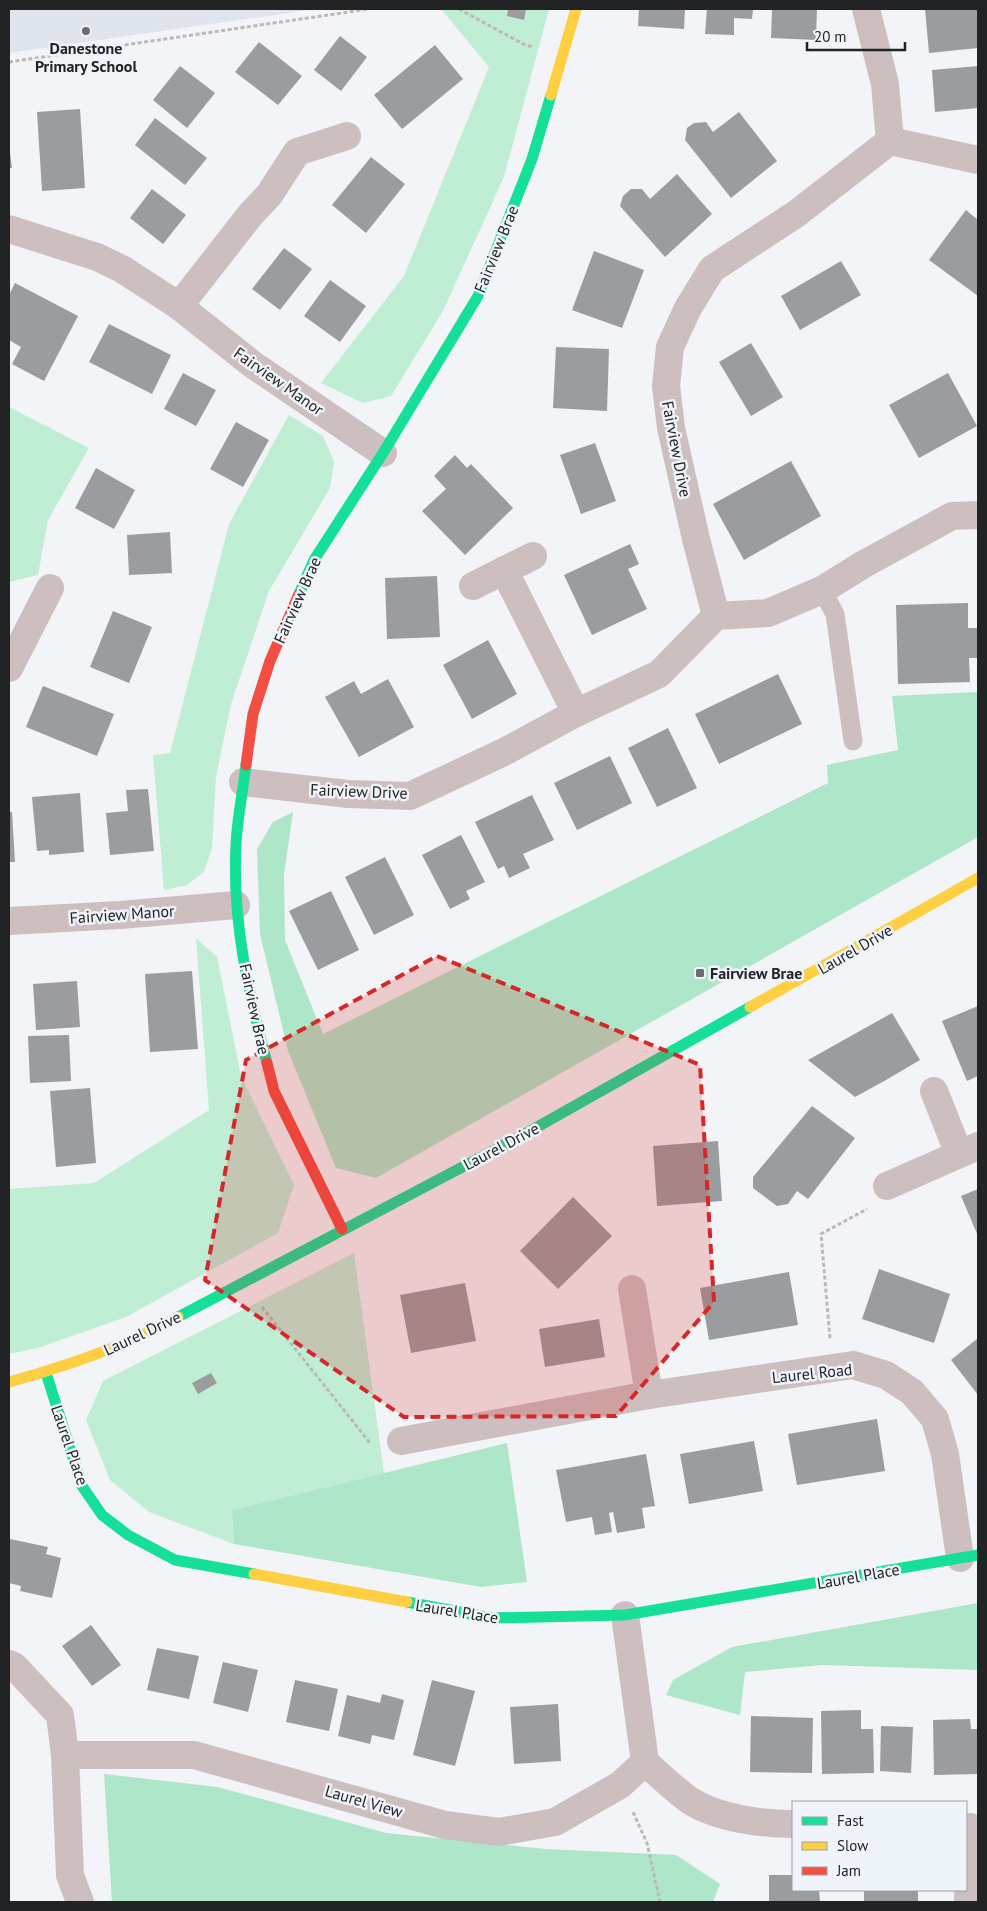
<svg xmlns="http://www.w3.org/2000/svg" width="987" height="1911" font-family="'PT Sans',sans-serif">
	<rect width="100%" height="100%" fill="#f2f4f7"/>
	<!-- built -->
	<polygon fill="#e0e5ed" points="9,9 316,9 9,53"/>
	<!-- green -->
	<g fill="#bfeed5">
		<polygon points="441,9 549,9 504,177 443,311 391,396 363,403 321,383 404,276 489,67"/>
		<polygon points="9,407 89,448 48,520 38,575 9,582"/>
		<polygon points="289,415 323,436 334,462 330,488 269,591 231,704 216,777 212,848 204,872 187,885 164,890 153,755 170,753 229,524"/>
		<polygon points="196,938 217,957 241,1076 294,1185 278,1233 126,1317 38,1348 9,1354 9,1189 94,1183 209,1110"/>
		<polygon points="354,1253 384,1473 232,1510 234,1544 149,1512 110,1480 86,1420 103,1381"/>
	</g>
	<!-- forest -->
	<g fill="#ade6c8">
		<polygon points="978,692 978,837 376,1178 336,1168 288,1051 260,934 257,849 273,822 293,812 284,874 285,940 323,1034 828,783 827,765 898,750 892,696"/>
		<polygon points="507,1443 527,1582 481,1587 234,1544 232,1510"/>
		<polygon points="978,1603 978,1670 822,1665 745,1672 740,1715 666,1695 673,1680 732,1647"/>
		<polygon points="104,1774 218,1787 386,1833 546,1849 676,1855 720,1884 713,1902 112,1902"/>
	</g>
	<!-- building -->
	<g fill="#9b9c9e">
		<polygon points="508,9 526,9 524,20 507,16"/>
		<polygon points="639,9 685,9 684,29 638,26"/>
		<polygon points="707,9 753,9 752,19 734,18 734,35 705,34"/>
		<polygon points="772,9 817,9 816,40 771,38"/>
		<polygon points="925,9 978,9 978,48 929,53"/>
		<polygon points="340,36 367,57 341,91 314,70"/>
		<polygon points="259,42 302,76 278,105 235,72"/>
		<polygon points="435,45 463,79 402,129 374,95"/>
		<polygon points="180,66 215,93 187,128 153,100"/>
		<polygon points="978,66 978,108 935,112 932,70"/>
		<polygon points="80,109 85,188 42,191 37,112"/>
		<polygon points="739,112 777,161 731,198 685,140 687,128 694,123 706,122 713,132"/>
		<polygon points="155,118 207,158 185,185 135,145"/>
		<polygon points="9,145 12,168 9,168"/>
		<polygon points="371,157 405,184 366,233 332,205"/>
		<polygon points="677,174 712,214 665,257 620,206 623,196 631,189 642,189 650,199"/>
		<polygon points="152,189 186,215 163,244 130,218"/>
		<polygon points="966,210 978,220 978,296 929,260"/>
		<polygon points="284,248 312,269 280,310 252,289"/>
		<polygon points="594,251 644,270 622,328 572,310"/>
		<polygon points="841,261 861,295 800,330 781,296"/>
		<polygon points="330,280 366,306 340,342 304,316"/>
		<polygon points="15,283 78,316 44,381 12,364 21,347 9,340 9,295"/>
		<polygon points="109,324 171,355 152,394 89,362"/>
		<polygon points="751,343 783,397 751,416 719,362"/>
		<polygon points="556,347 609,349 607,411 553,408"/>
		<polygon points="183,373 216,390 196,426 164,409"/>
		<polygon points="948,373 977,426 919,458 889,405"/>
		<polygon points="236,422 269,440 243,487 210,469"/>
		<polygon points="595,443 616,501 581,514 560,455"/>
		<polygon points="455,455 467,468 471,464 513,508 465,555 422,511 446,489 434,476"/>
		<polygon points="791,461 821,516 744,560 713,504"/>
		<polygon points="96,468 135,490 114,529 75,508"/>
		<polygon points="170,532 172,573 129,575 127,535"/>
		<polygon points="630,544 639,564 628,569 647,609 592,635 564,575"/>
		<polygon points="437,576 440,637 387,639 385,578"/>
		<polygon points="968,603 968,628 978,628 978,658 969,658 970,682 898,684 896,605"/>
		<polygon points="113,611 152,627 129,683 90,667"/>
		<polygon points="488,640 517,694 472,719 443,665"/>
		<polygon points="778,674 802,724 719,764 695,714"/>
		<polygon points="388,679 414,727 359,757 325,697 354,681 361,694"/>
		<polygon points="43,686 114,714 97,756 26,727"/>
		<polygon points="668,728 697,788 657,807 628,748"/>
		<polygon points="610,756 632,803 577,830 554,783"/>
		<polygon points="148,789 154,851 110,855 106,813 128,811 126,790"/>
		<polygon points="80,793 84,852 49,855 49,850 37,851 32,797"/>
		<polygon points="532,795 554,840 523,854 530,868 509,878 504,866 498,869 475,822"/>
		<polygon points="9,812 12,812 15,862 9,862"/>
		<polygon points="461,835 485,882 466,891 470,899 450,909 422,855"/>
		<polygon points="385,857 414,915 374,935 345,877"/>
		<polygon points="331,891 359,950 318,970 289,911"/>
		<polygon points="192,971 198,1049 150,1052 145,974"/>
		<polygon points="77,981 80,1027 36,1030 33,984"/>
		<polygon points="978,1006 978,1076 967,1081 942,1021"/>
		<polygon points="892,1013 920,1060 886,1080 855,1097 808,1060"/>
		<polygon points="69,1035 71,1081 30,1083 28,1036"/>
		<polygon points="90,1088 96,1163 56,1167 50,1091"/>
		<polygon points="812,1106 855,1138 808,1199 797,1191 788,1204 777,1206 753,1188 753,1177"/>
		<polygon points="718,1141 722,1201 657,1206 653,1146"/>
		<polygon points="978,1189 978,1236 961,1196"/>
		<polygon points="573,1197 612,1236 558,1289 520,1251"/>
		<polygon points="879,1269 950,1294 934,1343 862,1319"/>
		<polygon points="789,1272 798,1325 709,1340 700,1288"/>
		<polygon points="465,1283 476,1341 411,1353 400,1295"/>
		<polygon points="599,1319 605,1357 545,1367 539,1329"/>
		<polygon points="978,1338 978,1395 951,1360"/>
		<polygon points="211,1373 217,1383 198,1394 192,1383"/>
		<polygon points="877,1419 885,1471 797,1485 788,1434"/>
		<polygon points="754,1441 763,1491 689,1504 680,1454"/>
		<polygon points="646,1454 655,1506 642,1508 645,1528 617,1533 613,1512 609,1513 612,1532 595,1535 592,1517 566,1522 556,1470"/>
		<polygon points="10,1539 48,1547 46,1554 61,1558 52,1598 20,1591 21,1586 9,1583"/>
		<polygon points="91,1625 121,1665 92,1686 62,1646"/>
		<polygon points="157,1648 199,1656 189,1699 147,1690"/>
		<polygon points="223,1662 258,1670 248,1712 213,1703"/>
		<polygon points="295,1680 338,1689 329,1731 286,1722"/>
		<polygon points="432,1680 475,1691 455,1766 413,1755"/>
		<polygon points="382,1694 404,1700 394,1740 372,1735 370,1744 338,1736 347,1695 380,1703"/>
		<polygon points="558,1704 561,1761 514,1764 510,1707"/>
		<polygon points="861,1710 861,1729 873,1729 874,1773 822,1774 821,1711"/>
		<polygon points="751,1716 813,1718 812,1773 750,1772"/>
		<polygon points="970,1719 971,1729 978,1729 978,1774 934,1775 933,1720"/>
		<polygon points="881,1726 913,1727 911,1773 880,1771"/>
		<polygon points="769,1875 793,1875 793,1890 819,1890 820,1902 769,1902"/>
		<rect x="864" y="1890" width="54" height="12"/>
	</g>
	<g fill="none" stroke-linecap="round" stroke-linejoin="round">
		<!-- path -->
		<g stroke="#beb7b7" stroke-width="3" stroke-dasharray="4 2.5" stroke-linecap="butt">
			<polyline points="459,9 525,45 534,47"/>
			<polyline points="9,62 369,9"/>
			<polyline points="262,1307 370,1443"/>
			<polyline points="830,1338 821,1234 867,1209"/>
			<polyline points="633,1812 647,1843 660,1902"/>
		</g>
		<!-- lane -->
		<polyline stroke="#cdbfc0" stroke-width="19" points="822,590 835,614 853,741"/>
		<!-- street -->
		<g stroke="#cdbfc0" stroke-width="28">
			<polyline points="890,141 978,160"/>
			<polyline points="9,229 97,257 122,269 179,306 252,364 383,453"/>
			<polyline points="179,306 251,214 269,195 297,152 347,136"/>
			<polyline points="504,570 576,713"/>
			<polyline points="473,586 533,556"/>
			<polyline points="716,616 696,539 671,428 666,386 670,347 688,308 712,269 796,214 890,141 885,84 866,9"/>
			<polyline points="9,668 50,588"/>
			<polyline points="243,782 348,794 410,796 504,752 576,713 659,674 716,616 768,613 822,590 864,564 952,516 978,515"/>
			<polyline points="9,921 120,915 236,905"/>
			<polyline points="934,1091 959,1154"/>
			<polyline points="887,1186 978,1146"/>
			<polyline points="632,1289 649,1395"/>
			<polyline points="401,1441 649,1395 853,1365 886,1375 912,1392 935,1419 945,1454 960,1558"/>
			<polyline points="625,1615 645,1762"/>
			<polyline points="9,1664 14,1666 60,1715 65,1755 70,1875 80,1902"/>
			<polyline points="65,1755 194,1755 445,1825 499,1832 555,1822 620,1785 645,1762"/>
			<path d="M 645,1762 C 659,1775 674,1789 689,1800 C 716,1818 762,1824 793,1824"/>
			<polyline points="968,1902 970,1827"/>
		</g>
		<!-- fast -->
		<g stroke="#16e098" stroke-width="11">
			<polyline points="299,594 314,560 383,453 478,296 532,159 551,95"/>
			<path d="M 246,765 C 243,792 237,819 236,845 C 232,919 248,992 267,1063"/>
			<polyline points="178,1317 523,1135 750,1007"/>
			<polyline points="46,1373 82,1486 102,1515 128,1535 175,1560 254,1574"/>
			<polyline points="407,1602 492,1618 625,1615 978,1555"/>
		</g>
		<!-- slow -->
		<g stroke="#ffcf43" stroke-width="11">
			<polyline points="551,95 576,9"/>
			<polyline points="750,1007 978,878"/>
			<path d="M 9,1382 C 70,1365 122,1347 178,1317"/>
			<polyline points="254,1574 407,1602"/>
		</g>
		<!-- jam -->
		<g stroke="#f24e42" stroke-width="11">
			<polyline points="246,765 253,714 270,661 299,594"/>
			<polyline points="267,1063 274,1091 342,1229"/>
		</g>
	</g>
	<!-- marked area -->
	<path fill="#d62828" fill-opacity="0.2" stroke="#d62828" stroke-width="4" stroke-dasharray="10 6" stroke-linejoin="round" d="M 437,956 L 700,1065 L 714,1302 L 616,1416 L 404,1417 L 205,1280 L 246,1060 Z"/>
	<!-- markers -->
	<g fill="#6b6c6e" stroke="#eff3fa" stroke-width="2">
		<circle cx="86" cy="31" r="5"/>
		<rect x="695" y="968" width="10" height="10" rx="2.5"/>
	</g>
	<g text-anchor="middle" dominant-baseline="central" stroke-width="5" stroke-linejoin="round" paint-order="stroke">
		<!-- poi labels -->
		<g font-size="16" font-weight="bold" fill="#222325" stroke="#eff3fa">
			<text x="86" y="48">Danestone<tspan x="86" dy="18">Primary School</tspan></text>
			<text x="710" y="973" text-anchor="start">Fairview Brae</text>
		</g>
		<!-- street labels -->
		<g font-size="16" fill="#222325" stroke="#eff3fa">
			<text transform="translate(496 249) rotate(-68)">Fairview Brae</text>
			<text transform="translate(279 381) rotate(35)">Fairview Manor</text>
			<text transform="translate(677 449) rotate(79)">Fairview Drive</text>
			<text transform="translate(297 600) rotate(-66)">Fairview Brae</text>
			<text transform="translate(359 791) rotate(2)">Fairview Drive</text>
			<text transform="translate(122 914) rotate(-4)">Fairview Manor</text>
			<text transform="translate(855 949) rotate(-30)">Laurel Drive</text>
			<text transform="translate(255 1009) rotate(78)">Fairview Brae</text>
			<text transform="translate(501 1146) rotate(-28)">Laurel Drive</text>
			<text transform="translate(142 1333) rotate(-25)">Laurel Drive</text>
			<text transform="translate(812 1373) rotate(-6)">Laurel Road</text>
			<text transform="translate(70 1445) rotate(71)">Laurel Place</text>
			<text transform="translate(858 1576) rotate(-10)">Laurel Place</text>
			<text transform="translate(457 1611) rotate(9)">Laurel Place</text>
			<text transform="translate(364 1801) rotate(16)">Laurel View</text>
		</g>
	</g>
	<!-- border -->
	<rect width="987" height="1911" fill="none" stroke="#222325" stroke-width="20"/>
	<!-- legend -->
	<rect x="792" y="1801" width="175" height="90" fill="#eff3fa" stroke="#9da0a5"/>
	<rect x="802" y="1817" width="25" height="8" fill="#16e098" stroke="#9da0a5"/>
	<text x="837" y="1826" font-size="15" fill="#222325">Fast</text>
	<rect x="802" y="1842" width="25" height="8" fill="#ffcf43" stroke="#9da0a5"/>
	<text x="837" y="1851" font-size="15" fill="#222325">Slow</text>
	<rect x="802" y="1867" width="25" height="8" fill="#f24e42" stroke="#9da0a5"/>
	<text x="837" y="1876" font-size="15" fill="#222325">Jam</text>
	<!-- scale -->
	<path d="M807 42v8h98v-8" fill="none" stroke="#222325" stroke-width="2.5"/>
	<text x="814" y="42" font-size="15" fill="#222325" stroke="#eff3fa" stroke-width="4" paint-order="stroke">20 m</text>
</svg>
